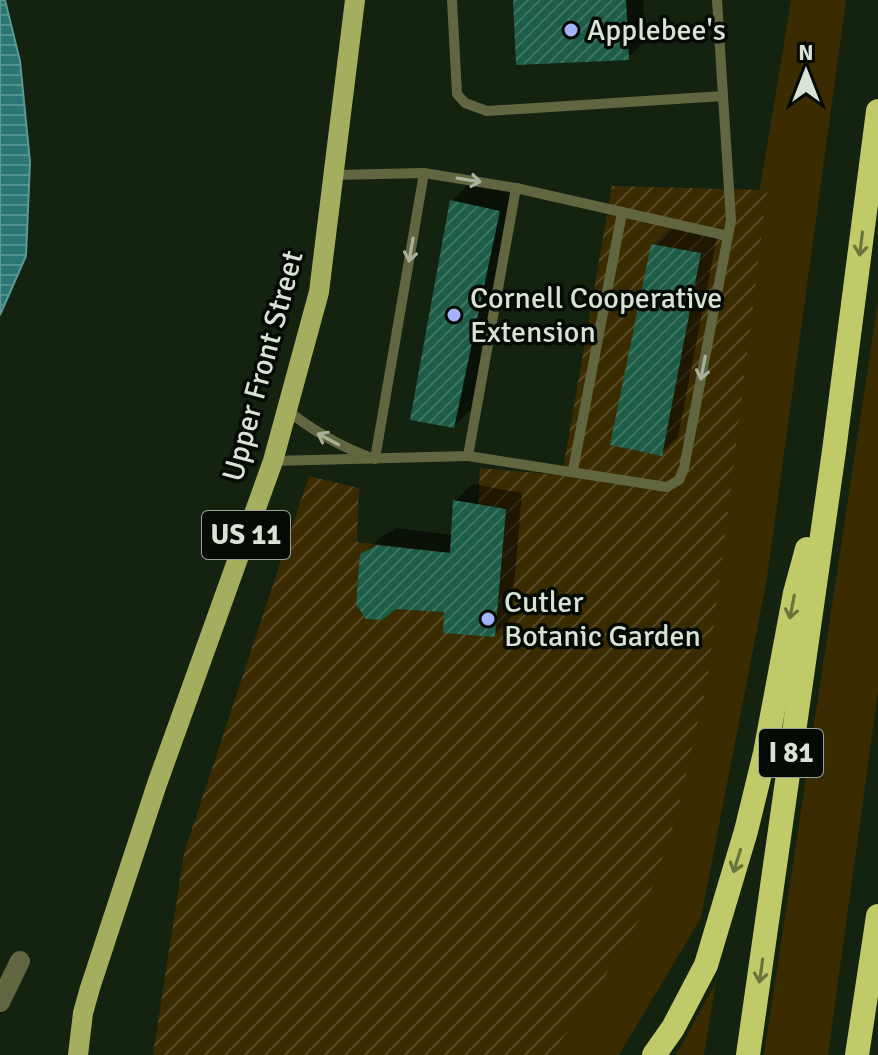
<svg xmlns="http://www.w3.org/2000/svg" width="878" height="1055" font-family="Signika,sans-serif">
	<defs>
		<pattern id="garden-furrows" width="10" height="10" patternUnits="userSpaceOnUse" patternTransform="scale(2)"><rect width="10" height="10" fill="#3a2b00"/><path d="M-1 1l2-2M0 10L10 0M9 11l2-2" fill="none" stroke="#564a24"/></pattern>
		<pattern id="water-rules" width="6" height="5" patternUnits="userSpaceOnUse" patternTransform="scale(2)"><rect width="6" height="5" fill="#2a7776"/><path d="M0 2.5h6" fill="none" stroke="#52918f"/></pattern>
		<pattern id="building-hatch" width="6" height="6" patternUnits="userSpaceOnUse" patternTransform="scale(2)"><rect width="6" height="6" fill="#1d5d48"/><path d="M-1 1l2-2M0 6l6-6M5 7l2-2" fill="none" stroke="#3d7462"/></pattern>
	</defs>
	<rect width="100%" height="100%" fill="#132310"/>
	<!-- grass -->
	<g fill="#3a2b00">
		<polygon points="791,0 846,0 767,578 701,918 619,1055 496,1055 749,255"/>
		<polygon points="878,301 878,692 828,1055 764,1055"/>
		<polygon points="716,982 704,1055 676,1055"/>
	</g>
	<!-- garden -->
	<polygon fill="url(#garden-furrows)" points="612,186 767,190 707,682 677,814 644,911 592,998 550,1055 153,1055 184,853 309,476 359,488 357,542 476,556 480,468 562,475"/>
	<!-- water -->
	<polygon fill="url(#water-rules)" stroke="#5e9793" stroke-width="2" points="0,0 5,0 20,61 30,162 26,256 0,315"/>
	<!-- shadow -->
	<g fill="#0007">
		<polygon points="515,0 643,0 645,41 628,58"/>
		<polygon points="469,184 516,194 471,409 454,426 452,201"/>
		<polygon points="670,228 717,236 678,437 661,453 653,245"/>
		<polygon points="472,484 522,493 511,618 494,635 446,610 395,607 362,555 380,538 396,528 453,535 455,501"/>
	</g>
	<!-- building -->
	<g fill="url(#building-hatch)">
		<polygon points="513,0 626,0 629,60 516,65"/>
		<polygon points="450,200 500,211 454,428 410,420"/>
		<polygon points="651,244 701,253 662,456 610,445"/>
		<polygon points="453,500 506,509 495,637 443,633 444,612 396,609 382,620 366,619 356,604 360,554 377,545 450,553"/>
	</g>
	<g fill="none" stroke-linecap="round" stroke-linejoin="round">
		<!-- service -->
		<g stroke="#616641" stroke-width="10">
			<polyline points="452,0 457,94 465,103 487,111 723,96 717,0"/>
			<polyline points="335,175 424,173 516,188 728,236"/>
			<path d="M 287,410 C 313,431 337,445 369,457"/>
			<polyline points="468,456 667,487 679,480 684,468 731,220 723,96"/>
			<polyline points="375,459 424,173"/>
			<polyline points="273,461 468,456 516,188"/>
			<polyline points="573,470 622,213"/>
		</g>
		<!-- minor -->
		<polyline stroke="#616641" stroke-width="20" points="0,1002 20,961"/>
		<!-- primary -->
		<polyline stroke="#a5ae5e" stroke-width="20" points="78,1055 83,1013 90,988 157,784 273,461 319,292 355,0"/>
		<!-- motorway -->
		<g stroke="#c0ca69" stroke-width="24">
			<polyline points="654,1055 673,1028 706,965 746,831 765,753 795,593 807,549"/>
			<polyline points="748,1055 834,451 878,111"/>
			<polyline points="857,1055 878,916"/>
		</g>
	</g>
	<!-- one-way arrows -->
	<defs><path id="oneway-shaft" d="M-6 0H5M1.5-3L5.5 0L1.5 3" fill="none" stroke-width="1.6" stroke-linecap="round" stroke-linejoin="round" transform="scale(2)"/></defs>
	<g stroke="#a8b19a">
		<use href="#oneway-shaft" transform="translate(469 180) rotate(9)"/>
		<use href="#oneway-shaft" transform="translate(411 250) rotate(100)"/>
		<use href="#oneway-shaft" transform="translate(703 368) rotate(101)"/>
		<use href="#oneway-shaft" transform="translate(328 439) rotate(-152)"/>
	</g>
	<g stroke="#6c743c">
		<use href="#oneway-shaft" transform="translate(861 244) rotate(97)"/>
		<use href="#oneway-shaft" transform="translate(792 607) rotate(101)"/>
		<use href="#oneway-shaft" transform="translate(737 861) rotate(107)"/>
		<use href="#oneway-shaft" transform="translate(761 971) rotate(98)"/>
	</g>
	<!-- markers -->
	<g fill="#a2b2fd" stroke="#050a04" stroke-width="3">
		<circle cx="571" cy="30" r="8"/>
		<circle cx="454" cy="315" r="8"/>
		<circle cx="488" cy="619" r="8"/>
	</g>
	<g text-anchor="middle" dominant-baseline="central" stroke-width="7" stroke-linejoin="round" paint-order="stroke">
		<!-- shield labels -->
		<g fill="#050a04" stroke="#99a297" stroke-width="2">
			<rect x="202" y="511" width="88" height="48" rx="6"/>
			<rect x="759" y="729" width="64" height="48" rx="6"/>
		</g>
		<g font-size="28" font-weight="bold" fill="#d8e3d6">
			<text x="246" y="535">US 11</text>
			<text x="791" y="753">I 81</text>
		</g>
		<!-- poi labels -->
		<g font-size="30" fill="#d8e3d6" stroke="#050a04" text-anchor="start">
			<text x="587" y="30">Applebee's</text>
			<text x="470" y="298">Cornell Cooperative<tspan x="470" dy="34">Extension</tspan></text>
			<text x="504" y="602">Cutler<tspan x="504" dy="34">Botanic Garden</tspan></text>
		</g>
		<!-- street labels -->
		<g font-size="30" fill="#d8e3d6" stroke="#050a04">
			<text transform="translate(263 366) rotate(-75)">Upper Front Street</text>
		</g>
	</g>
	<!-- north arrow -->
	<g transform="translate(806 72)" stroke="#050a04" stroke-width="6" paint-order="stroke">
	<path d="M0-6L14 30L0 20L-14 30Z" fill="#d8e3d6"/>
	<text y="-12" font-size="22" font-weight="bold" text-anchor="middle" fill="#d8e3d6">N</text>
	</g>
</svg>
